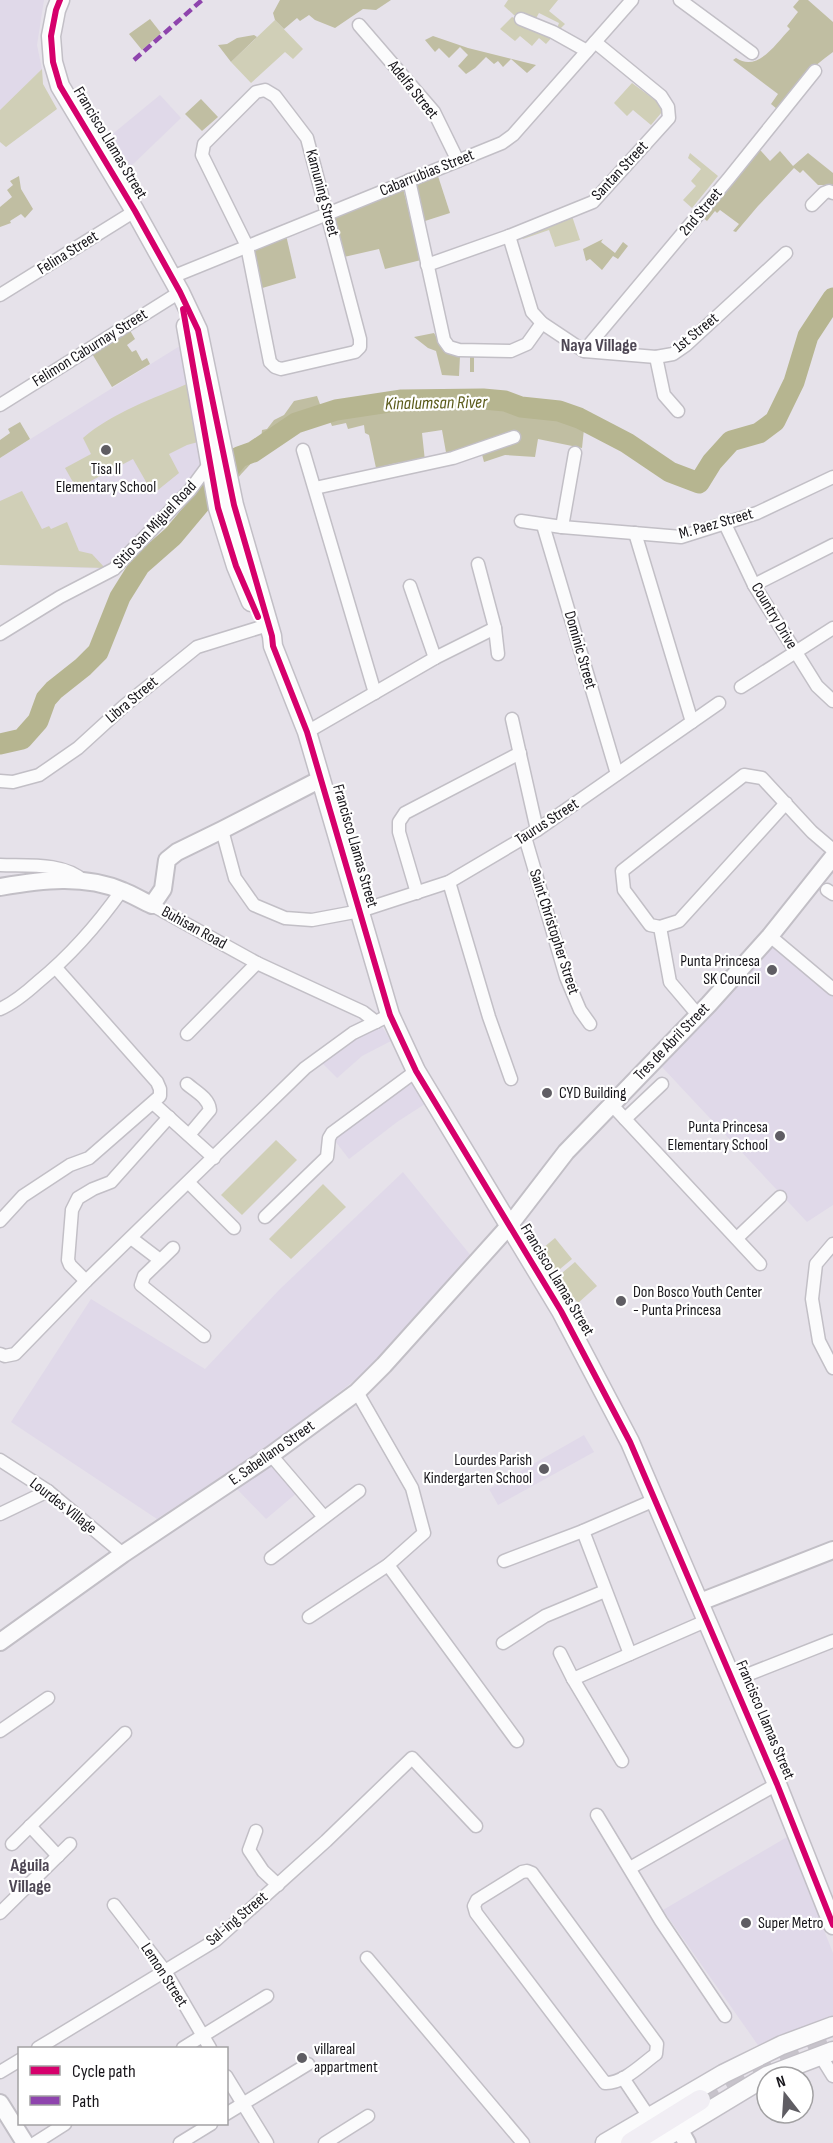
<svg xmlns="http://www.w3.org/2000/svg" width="833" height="2143" font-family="'Sofia Sans Condensed',sans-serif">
	<rect width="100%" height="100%" fill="#e6e2ea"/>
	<!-- built -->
	<g fill="#e0d9e9">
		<polygon points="0,0 44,0 37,45 42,69 0,110"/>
		<polygon points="160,95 181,118 130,167 109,137"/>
		<polygon points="183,344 202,471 109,569 0,565 0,458"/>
		<polygon points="775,944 833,993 833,1205 807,1222 662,1067"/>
		<polygon points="381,1025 391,1041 362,1056 337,1078 320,1061 353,1038"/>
		<polygon points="413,1077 428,1102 397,1122 349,1159 332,1137"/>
		<polygon points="403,1172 472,1257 368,1370 277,1440 157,1519 11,1422 91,1299 205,1369 279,1290"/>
		<polygon points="584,1435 594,1452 498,1505 489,1489"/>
		<polygon points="271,1462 298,1492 266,1519 235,1487"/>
		<polygon points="787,1837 833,1953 833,2019 760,2048 663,1910"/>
	</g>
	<!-- green -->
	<g fill="#d0cfb7">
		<polygon points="508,0 558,0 549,11 565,24 557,32 556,31 559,23 539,13 535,20 514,15 504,6"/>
		<polygon points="512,17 554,35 546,44 539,38 532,46 520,36 515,41 500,29"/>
		<polygon points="275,20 303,49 293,59 285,52 251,83 231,62"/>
		<polygon points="42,69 43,84 57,109 6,147 0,142 0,110"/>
		<polygon points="632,83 659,103 662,112 651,125 633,110 627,116 614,103"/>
		<polygon points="690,153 718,176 692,208 683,200 696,186 691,181 701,169 688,158"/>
		<polygon points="572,216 580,240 555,247 549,230 523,239 521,236"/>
		<path d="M 189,383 L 198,442 L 187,445 L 169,454 L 179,473 L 153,494 L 133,459 L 87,483 L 88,486 L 78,491 L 65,468 L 91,454 L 83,438 C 113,412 153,399 189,383 Z"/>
		<polygon points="22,491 42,529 49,526 51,529 67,522 79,551 92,554 105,568 0,565 0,501"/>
		<polygon points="276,1140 297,1160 242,1215 221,1195"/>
		<polygon points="323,1184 346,1207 291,1259 269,1239"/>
		<polygon points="555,1238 572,1259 554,1274 537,1253"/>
		<polygon points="575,1262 597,1286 578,1303 556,1278"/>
	</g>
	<!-- forest -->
	<g fill="#c0bea2">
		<polygon points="280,0 391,0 376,10 363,9 335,28 315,20 309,15 300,21 297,18 284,29 275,20 273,13"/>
		<path d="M 799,0 L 808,0 L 833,22 L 833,52 C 810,68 794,87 777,109 L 771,104 L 778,94 L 733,60 L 736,58 C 758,73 776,43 790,29 L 787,26 L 798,12 L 793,7 Z"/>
		<polygon points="150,19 161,33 142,50 129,34"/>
		<polygon points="254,35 257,37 231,62 218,45 227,44 237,38"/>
		<polygon points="433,36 468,48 536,65 527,73 511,59 503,67 498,61 494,64 486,57 475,68 466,74 458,66 468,55 460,47 449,58 439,48 435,52 425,40"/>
		<polygon points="201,99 218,117 202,131 185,114"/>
		<polygon points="752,141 770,161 780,151 793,166 808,153 833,173 833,189 826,185 818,185 803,170 800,173 794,168 758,206 736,232 733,231 739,224 720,210 717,213 715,211 707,221 702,217"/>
		<polygon points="19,176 21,189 33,209 25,218 21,214 10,221 11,223 0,227 0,207 12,197 7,190 13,185 10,181"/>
		<polygon points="438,176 450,213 425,221 413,184"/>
		<polygon points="403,188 421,260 385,269 379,249 344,257 334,218"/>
		<polygon points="286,235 296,278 259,289 249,250"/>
		<polygon points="603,239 601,242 615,253 623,242 628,246 618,259 613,256 602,270 590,259 586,261 583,249"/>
		<polygon points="828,296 833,298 833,312 819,332 814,348 799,344 816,311"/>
		<polygon points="128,327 135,339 127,345 132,352 136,350 142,361 147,358 150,364 112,387 91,352"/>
		<polygon points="434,333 442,347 474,355 474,372 470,372 470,356 460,356 459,376 442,375 436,351 428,348 414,337"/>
		<path d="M 429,390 L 468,394 L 468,400 L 505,401 L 529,408 L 540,403 L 574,407 L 602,424 L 597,434 L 584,429 L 582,448 L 538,439 L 535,457 L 505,455 L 484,462 L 480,447 L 447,458 L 442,430 L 422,433 L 425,461 L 396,463 L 376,468 L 369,435 L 365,433 L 364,425 L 348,429 L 346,423 L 332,426 L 330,421 C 320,425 309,426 299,430 C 273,440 255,458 237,479 L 234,459 L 241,456 L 243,452 L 261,441 L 262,430 L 267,429 L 274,420 L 284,415 L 294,401 L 317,396 L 321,407 L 327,408 L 361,401 L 429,396 Z"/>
		<polygon points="20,422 30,439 0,458 0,440 10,433 8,429"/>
	</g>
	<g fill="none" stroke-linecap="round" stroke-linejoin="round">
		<!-- river -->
		<polyline stroke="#b6b590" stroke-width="21" points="0,744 22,739 38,721 46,699 54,690 83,667 98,652 120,597 140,565 173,536 239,457 253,452 296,423 336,410 402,400 483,399 505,401 521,407 559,411 579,418 627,443 670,472 699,483 712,462 731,441 759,433 775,421 794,382 808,336 833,298"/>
		<!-- primary-tunnel -->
		<polyline stroke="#c7c3cb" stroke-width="20" stroke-dasharray="20 10" stroke-linecap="butt" points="700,2100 765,2065 833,2038"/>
		<!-- minor casing -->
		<g stroke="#c2bfc6" stroke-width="15">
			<g id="minor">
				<polyline points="680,0 752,53"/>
				<polyline points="521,19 553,32 587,51"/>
				<polyline points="359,25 434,112 458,161"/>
				<polygon points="265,90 275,96 307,138 360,339 360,347 355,352 281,369 275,367 270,362 247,246 202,155 204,144 256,92"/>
				<polyline points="409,180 444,340 449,347 459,350 511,351 527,344 542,323"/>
				<polyline points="812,205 824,193 829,191 833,193"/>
				<polyline points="509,236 532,312 542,323 584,351 656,357 673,354 686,345 786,253"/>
				<polyline points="427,265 509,236 593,202 669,118 668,107 661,96 595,42"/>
				<polyline points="172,277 502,143 513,135 632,0"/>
				<polyline points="0,295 135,211"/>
				<polyline points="584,351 729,178 815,71"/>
				<polyline points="656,357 664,395 678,411"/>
				<polyline points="0,405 180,292"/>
				<polyline points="303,450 375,693"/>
				<polyline points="315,488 453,458 514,437"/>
				<polyline points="521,521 562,527 681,537 757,513 833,477"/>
				<polyline points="725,524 754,585 817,686 833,701"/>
				<polyline points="543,525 617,774"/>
				<polyline points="562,527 575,453"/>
				<polyline points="635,533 692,722"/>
				<polyline points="478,564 495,628 498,654"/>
				<polyline points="754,585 833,545"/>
				<polyline points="410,586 435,658"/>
				<polyline points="0,634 60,597 114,569 190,490 210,463"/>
				<polyline points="741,687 833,628"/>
				<polyline points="512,719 537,830"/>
				<polyline points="307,732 435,658 495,628"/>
				<polyline points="0,781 13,782 39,775 78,748 124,706 197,647 268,625"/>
				<polyline points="786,803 679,921 660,927 650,925 624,890 622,871 744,775 762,778 812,832 833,850"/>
				<polyline points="222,830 235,878 254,905 285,918 312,920 360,911 449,882 537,830 719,703"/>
				<polyline points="525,837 566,977 580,1010 590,1024"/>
				<path d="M 0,865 C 27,866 63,862 84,881"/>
				<polyline points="449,882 489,1017 511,1079"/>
				<polyline points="827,890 833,894"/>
				<polyline points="417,893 399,832 399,822 405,813 520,753"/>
				<polyline points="152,905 257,963 363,1012 376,1022"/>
				<polyline points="660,927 670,982 698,1015"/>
				<polyline points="770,936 833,989"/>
				<path d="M 0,1009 C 14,1003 27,992 38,982 C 71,955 98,924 122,890"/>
				<polyline points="187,1034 257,963"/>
				<path d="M 187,1084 C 195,1091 209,1098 210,1110 L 189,1135"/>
				<polyline points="153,1103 214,1158"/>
				<polyline points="611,1104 760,1264"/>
				<polyline points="625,1119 662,1084"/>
				<polyline points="189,1183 234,1228"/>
				<polyline points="265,1217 327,1157 329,1138 332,1133 416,1071"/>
				<polyline points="0,1221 23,1196 70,1165 89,1158 160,1096 160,1089 157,1082 56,968"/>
				<polyline points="131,1238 160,1260"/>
				<polyline points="737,1238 780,1197"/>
				<polyline points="833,1244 816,1264 812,1299 819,1341 833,1368"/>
				<polyline points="173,1248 144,1276 141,1285 204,1336"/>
				<polyline points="86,1281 70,1265 68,1260 72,1210 78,1198 93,1189 111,1182 169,1117"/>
				<polyline points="0,1354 5,1356 15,1354 86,1281 305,1068 353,1033 390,1015"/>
				<polyline points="271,1455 324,1517"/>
				<polyline points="0,1460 48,1491 123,1554"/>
				<polyline points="0,1514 48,1491"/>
				<polyline points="583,1531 630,1654"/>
				<polyline points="271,1558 359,1491"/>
				<polyline points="504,1561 583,1531 657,1499"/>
				<polyline points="388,1565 517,1741"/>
				<polyline points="309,1617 388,1565 424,1533 412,1488 357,1392"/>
				<polyline points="503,1643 545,1616 605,1591"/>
				<polyline points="560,1653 573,1679 622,1761"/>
				<polyline points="573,1679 708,1620"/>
				<polyline points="734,1680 833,1641"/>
				<polyline points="0,1731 48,1698"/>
				<polyline points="597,1815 661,1921 725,2016"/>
				<polyline points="30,1826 58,1856"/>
				<polyline points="256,1831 249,1850 263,1871 278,1885"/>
				<polyline points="12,1844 125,1733"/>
				<polyline points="630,1868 777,1784"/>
				<path d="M 527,1871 L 532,1873 L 657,2044 L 656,2054 C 642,2064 623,2084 605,2083 L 476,1913 L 474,1906 L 477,1900 L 522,1872 Z"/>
				<polyline points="114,1905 165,1971 210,2048"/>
				<polyline points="0,1913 70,1844"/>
				<polyline points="367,1958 523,2143"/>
				<polyline points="38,2048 216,1940 326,1841 412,1758 476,1826"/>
				<polyline points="183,2048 267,1996"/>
				<polyline points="820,2055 833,2076"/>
				<polyline points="0,2072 20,2060"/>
				<polyline points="226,2076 267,2143"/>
				<polyline points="623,2078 649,2117"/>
				<polyline points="226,2114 308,2064"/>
				<polyline points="35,2143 65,2124"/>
				<polyline points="180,2143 211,2124"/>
				<polyline points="325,2143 368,2116"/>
			</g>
		</g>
		<!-- tertiary casing -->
		<g stroke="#c2bfc6" stroke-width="20">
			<g id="tertiary">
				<path d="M 0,887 C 41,880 84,874 123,891 C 133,895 143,901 152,905 L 163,889 L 167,860 L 177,852 L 222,830 L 321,779"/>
				<polyline points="700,1602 833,1550"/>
				<polyline points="0,1642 123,1554 271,1455 357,1392 384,1365 509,1226 566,1152 709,1004 770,936 833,857"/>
				<polyline points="0,2103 25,2143"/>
				<polyline points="679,2129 687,2143"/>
			</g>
		</g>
		<!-- secondary casing -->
		<g stroke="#c2bfc6" stroke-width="21">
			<g id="secondary">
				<polyline points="60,0 56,10 51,36 53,62 60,86 135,211 180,292 198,330 234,505 272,636 273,646 307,732 390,1015 416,1071 561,1311 630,1442 777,1784 833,1925"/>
				<polyline points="186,326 218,508 236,566 251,602"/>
				<polyline points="605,2143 723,2074 782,2045 833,2026"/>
				<polyline points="656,2143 767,2076 833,2051"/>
			</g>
		</g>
		<!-- primary casing -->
		<g stroke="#c3c1c6" stroke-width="22">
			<polyline id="primary" points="631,2143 700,2100"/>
		</g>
		<!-- minor -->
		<use href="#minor" stroke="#fbfbfc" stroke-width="12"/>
		<!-- tertiary -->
		<use href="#tertiary" stroke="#fbfbfc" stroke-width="16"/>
		<!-- secondary -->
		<use href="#secondary" stroke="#fbfbfc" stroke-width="18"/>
		<!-- primary -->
		<use href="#primary" stroke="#f1eef4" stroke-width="20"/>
		<!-- quiet -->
		<polyline stroke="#8e44ad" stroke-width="4.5" stroke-dasharray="9 4.5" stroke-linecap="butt" points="134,60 202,0"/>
		<!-- cycleway casing -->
		<g stroke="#fff" stroke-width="10">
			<g id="cycleway">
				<polyline points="60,0 56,10 51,36 53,62 60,86 135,211 180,292 198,330 234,505 272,636 273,646 307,732 390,1015 416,1071 561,1311 630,1442 777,1784 833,1925"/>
				<polyline points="183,309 218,508 236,566 258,617"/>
			</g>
		</g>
		<!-- cycleway -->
		<use href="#cycleway" stroke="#d6006c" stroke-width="6"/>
	</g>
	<!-- markers -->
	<g fill="#5f5d63" stroke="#fff" stroke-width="2">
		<circle cx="106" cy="450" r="6"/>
		<circle cx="772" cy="970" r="6"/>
		<circle cx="547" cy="1093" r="6"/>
		<circle cx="780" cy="1136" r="6"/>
		<circle cx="621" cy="1301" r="6"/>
		<circle cx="544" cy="1469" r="6"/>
		<circle cx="746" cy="1923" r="6"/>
		<circle cx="302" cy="2058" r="6"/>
	</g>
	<g text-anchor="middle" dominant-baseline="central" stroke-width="4.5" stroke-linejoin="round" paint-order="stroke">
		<!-- street labels -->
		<g font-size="16" fill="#17151a" stroke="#fff">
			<text transform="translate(413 90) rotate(51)">Adelfa Street</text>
			<text transform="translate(110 143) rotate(59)">Francisco Llamas Street</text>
			<text transform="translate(620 171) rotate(-47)">Santan Street</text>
			<text transform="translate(427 173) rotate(-22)">Cabarrubias Street</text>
			<text transform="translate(322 193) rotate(75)">Kamuning Street</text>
			<text transform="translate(701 212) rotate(-50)">2nd Street</text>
			<text transform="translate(68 253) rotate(-32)">Felina Street</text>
			<text transform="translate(696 333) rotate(-39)">1st Street</text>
			<text transform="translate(90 348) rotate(-32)">Felimon Caburnay Street</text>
			<text transform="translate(716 524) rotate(-16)">M. Paez Street</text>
			<text transform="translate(155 525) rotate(-47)">Sitio San Miguel Road</text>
			<text transform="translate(774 616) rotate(59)">Country Drive</text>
			<text transform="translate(580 650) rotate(74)">Dominic Street</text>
			<text transform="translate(132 700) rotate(-40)">Libra Street</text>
			<text transform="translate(547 822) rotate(-33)">Taurus Street</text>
			<text transform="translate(355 846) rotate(74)">Francisco Llamas Street</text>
			<text transform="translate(194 928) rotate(29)">Buhisan Road</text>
			<text transform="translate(554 932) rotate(72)">Saint Christopher Street</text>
			<text transform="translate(672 1042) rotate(-46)">Tres de Abril Street</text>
			<text transform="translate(557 1280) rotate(59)">Francisco Llamas Street</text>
			<text transform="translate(272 1453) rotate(-35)">E. Sabellano Street</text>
			<text transform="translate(63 1506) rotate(38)">Lourdes Village</text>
			<text transform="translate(765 1720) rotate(67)">Francisco Llamas Street</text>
			<text transform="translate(237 1919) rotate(-40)">Sal-ing Street</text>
			<text transform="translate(164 1975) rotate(57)">Lemon Street</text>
		</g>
		<!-- poi labels -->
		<g font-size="16" fill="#17151a" stroke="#fff" text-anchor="start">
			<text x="106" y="469" text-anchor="middle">Tisa II<tspan x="106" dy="18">Elementary School</tspan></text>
			<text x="760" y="961" text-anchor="end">Punta Princesa<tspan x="760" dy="18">SK Council</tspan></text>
			<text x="559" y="1093">CYD Building</text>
			<text x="768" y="1127" text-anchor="end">Punta Princesa<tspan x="768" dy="18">Elementary School</tspan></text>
			<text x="633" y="1292">Don Bosco Youth Center<tspan x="633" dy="18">- Punta Princesa</tspan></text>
			<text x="532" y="1460" text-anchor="end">Lourdes Parish<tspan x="532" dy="18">Kindergarten School</tspan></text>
			<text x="758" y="1923">Super Metro</text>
			<text x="314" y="2049">villareal<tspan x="314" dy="18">appartment</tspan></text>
		</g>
		<!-- neighbourhood labels -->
		<g font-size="18" font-weight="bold" fill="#4e4754" stroke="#fff">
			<text x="599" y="345">Naya Village</text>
			<text x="30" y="1865">Aguila<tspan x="30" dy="21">Village</tspan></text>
		</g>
		<!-- water labels -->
		<g font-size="18" font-style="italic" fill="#5b5b1a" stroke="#fff">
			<text transform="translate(436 403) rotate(-1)">Kinalumsan River</text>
		</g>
	</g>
	<!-- legend -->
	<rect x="18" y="2047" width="210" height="78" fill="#ffffff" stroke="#a2a1a3" stroke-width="1.5"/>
	<rect x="30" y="2066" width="30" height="9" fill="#d6006c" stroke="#a2a1a3" stroke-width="1.5"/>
	<text x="72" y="2077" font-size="18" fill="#17151a">Cycle path</text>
	<rect x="30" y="2096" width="30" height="9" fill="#8e44ad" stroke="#a2a1a3" stroke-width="1.5"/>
	<text x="72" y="2107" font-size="18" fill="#17151a">Path</text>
	<!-- north arrow -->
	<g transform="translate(785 2095) rotate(343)"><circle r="28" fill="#ffffff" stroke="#a2a1a3" stroke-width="1.5"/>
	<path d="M0-4.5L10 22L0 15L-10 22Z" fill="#5f5d63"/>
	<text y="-9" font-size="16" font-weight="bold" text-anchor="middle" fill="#17151a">N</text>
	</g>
</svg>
